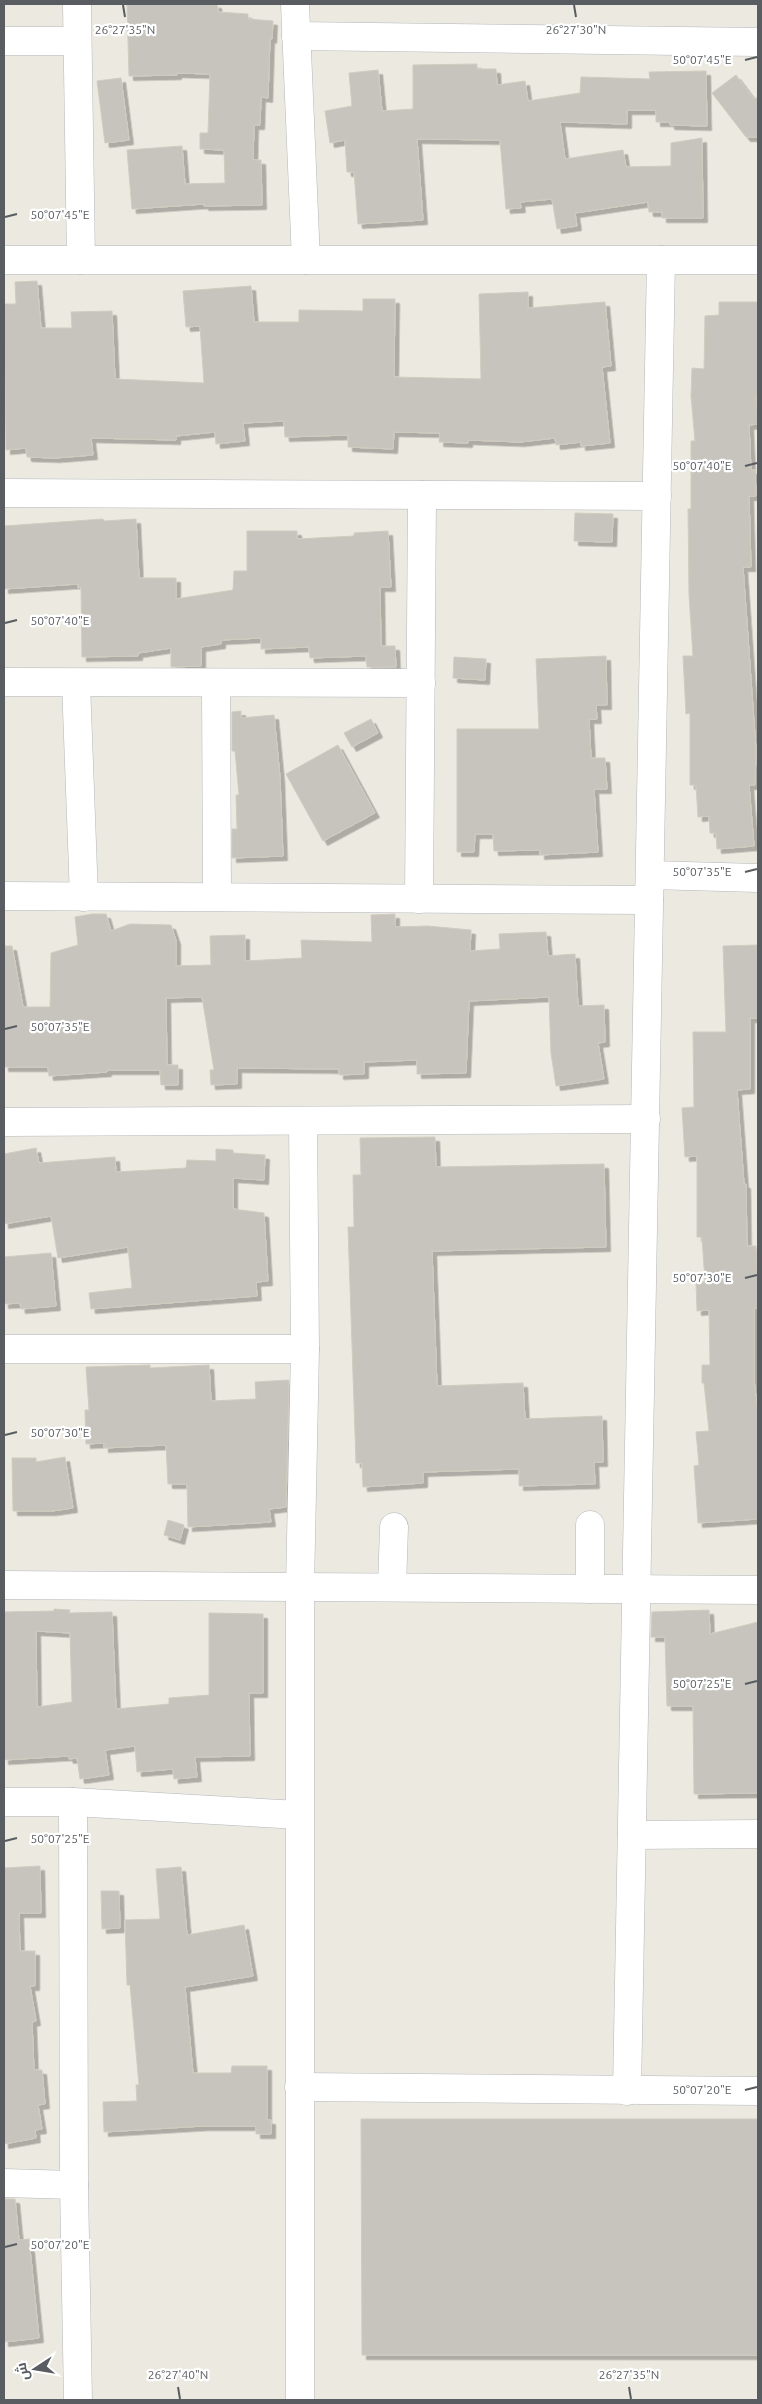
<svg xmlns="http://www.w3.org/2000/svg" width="762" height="2404" font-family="Ubuntu,Cairo,sans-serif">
	<defs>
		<filter id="shadow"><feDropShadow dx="4.5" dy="4.5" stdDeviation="0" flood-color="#0004"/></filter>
	</defs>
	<rect width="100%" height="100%" fill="#ece9e0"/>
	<!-- building -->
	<g fill="#c7c4be" stroke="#d1cbbf" fill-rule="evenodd" filter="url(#shadow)">
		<polygon points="127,4 217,4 218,12 248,14 248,19 273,21 272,39 270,38 268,98 261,97 260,125 254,125 253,160 261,160 262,205 204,206 204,204 132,209 127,150 182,146 185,184 225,183 224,150 200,149 200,133 208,133 210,74 177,73 177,75 129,76"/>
		<polygon points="477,64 477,69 496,69 497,85 525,81 528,101 580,93 581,77 650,79 649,72 706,71 707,126 670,125 670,122 656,122 656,110 627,110 627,124 560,122 565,159 623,150 626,167 671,166 671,143 702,138 703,218 662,218 662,212 649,212 648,202 575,213 577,226 557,229 552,199 520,202 521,208 506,209 500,140 417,139 423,220 358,224 354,172 347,172 345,140 330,143 325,111 352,106 349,73 378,70 382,111 413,109 413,65"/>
		<polygon points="736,75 753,98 758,98 758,137 746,137 712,93"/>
		<polygon points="121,78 129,140 105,143 97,81"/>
		<polygon points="37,281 41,328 72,328 71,312 112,311 115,379 204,383 200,326 186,327 183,291 251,286 254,322 299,322 299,310 363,311 363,299 395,299 394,377 481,379 479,294 528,292 528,308 605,302 611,366 602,367 610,443 581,446 581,442 556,445 555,438 520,442 468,440 468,443 439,442 440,433 394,432 393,449 348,447 348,435 285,437 284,421 243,423 245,441 216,444 215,432 176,436 176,440 91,438 93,455 55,458 27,457 26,448 6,450 4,304 16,304 15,282"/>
		<polygon points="719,302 758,302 758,396 756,395 758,424 749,425 751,470 755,470 756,496 749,496 751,567 743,567 756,750 755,785 749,785 754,846 717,849 716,833 710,833 709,816 698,817 696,785 690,785 690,713 686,714 683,656 693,656 689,595 688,509 691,509 691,441 695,441 691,396 692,368 704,369 705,316 719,315"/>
		<polygon points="575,513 613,514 612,542 574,541"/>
		<polygon points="103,519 104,521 136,519 139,578 176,578 176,599 233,590 234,571 247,571 247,531 297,531 297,539 354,536 354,533 388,531 391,587 380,587 381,646 395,646 396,667 367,667 366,656 310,658 309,647 261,649 261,638 221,640 221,644 201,647 201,666 171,667 171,648 138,653 138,656 82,657 81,587 78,588 78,584 4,589 4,526"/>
		<polygon points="606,656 607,705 596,705 597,719 589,719 591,758 605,758 607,789 594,789 598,852 540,855 540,850 494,851 493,834 475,834 474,852 457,852 457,729 539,729 536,659"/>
		<polygon points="454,657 486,659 485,680 453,678"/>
		<polygon points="241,711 241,718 274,715 280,777 283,856 232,858 232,829 237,829 236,795 239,795 235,751 232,751 232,712"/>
		<polygon points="371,719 378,733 352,747 344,733"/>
		<polygon points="338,745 375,813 323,841 286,774"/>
		<polygon points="92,914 106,914 111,931 130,924 171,925 176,940 176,966 211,965 210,936 245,935 245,961 302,958 301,940 372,942 371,915 395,914 395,927 428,926 471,930 470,951 500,949 499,934 546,932 548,956 575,954 578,1006 604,1005 605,1042 598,1043 604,1079 556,1086 551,1053 549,997 469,1001 466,1073 417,1074 417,1060 364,1062 364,1074 339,1075 339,1069 237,1068 237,1084 211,1085 210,1070 214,1070 202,997 166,998 167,1065 178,1065 178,1085 161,1085 160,1070 107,1070 107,1072 49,1076 48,1067 4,1067 4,946 12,946 23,1007 50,1007 51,953 78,945 75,917"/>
		<polygon points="758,945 758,1018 750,1018 750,1089 737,1090 744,1184 746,1184 747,1246 756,1246 758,1297 758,1308 754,1308 754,1380 758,1414 758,1519 698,1523 694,1466 699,1465 696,1432 709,1431 704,1383 702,1383 702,1365 710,1365 709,1310 697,1311 696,1282 705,1282 702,1237 697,1237 697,1156 685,1157 682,1108 694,1107 693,1032 726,1032 723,946"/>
		<polygon points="435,1137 436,1167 604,1164 606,1247 432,1251 437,1386 523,1383 525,1419 602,1416 603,1462 594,1462 595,1484 519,1486 519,1469 423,1472 423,1483 363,1487 362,1463 356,1463 348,1227 354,1227 353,1175 361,1175 360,1138"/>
		<polygon points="36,1148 39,1163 115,1157 116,1172 186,1168 187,1160 216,1161 216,1149 233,1150 233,1153 265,1155 264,1180 233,1178 233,1209 264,1213 268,1281 256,1282 257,1296 91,1309 89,1293 132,1288 128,1247 58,1258 51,1216 4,1224 4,1154"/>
		<polygon points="51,1253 56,1306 21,1309 20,1303 4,1304 4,1257"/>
		<polygon points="150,1365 150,1368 209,1365 211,1401 256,1399 255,1382 289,1380 286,1507 269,1509 271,1522 188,1527 187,1484 168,1484 166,1445 104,1448 104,1443 86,1444 85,1410 89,1410 86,1367"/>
		<polygon points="65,1457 73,1508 52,1511 13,1511 12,1458 36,1458 36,1462"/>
		<polygon points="168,1520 184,1525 180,1540 164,1535"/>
		<path d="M 54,1609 L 70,1610 L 69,1613 L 112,1612 L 116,1709 L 169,1704 L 169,1698 L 209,1695 L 209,1613 L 263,1614 L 263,1693 L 249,1693 L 250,1756 L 195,1757 L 197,1777 L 174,1779 L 173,1769 L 137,1772 L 135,1746 L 105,1750 L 109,1775 L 80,1779 L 77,1758 L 69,1759 L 68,1756 L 4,1760 L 4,1612 L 54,1611 ZM 36,1631 L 70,1633 L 72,1702 L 37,1707 Z"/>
		<polygon points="709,1610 710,1634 758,1622 758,1793 694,1794 693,1706 667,1706 665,1637 651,1637 652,1612"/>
		<polygon points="40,1866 41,1913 19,1913 20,1951 35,1951 35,1986 30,1986 36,2021 32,2022 34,2070 42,2070 45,2104 38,2105 42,2129 35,2130 36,2138 4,2144 4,1868"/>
		<polygon points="181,1867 187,1935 244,1925 253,1976 185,1987 193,2073 231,2073 232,2066 267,2066 267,2120 271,2120 271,2134 256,2134 256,2126 203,2126 104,2132 103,2102 137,2101 136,2085 139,2085 130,1985 127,1985 125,1920 160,1919 156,1869"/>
		<polygon points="101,1891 119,1891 120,1928 102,1929"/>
		<polygon points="361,2119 758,2119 758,2355 362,2355"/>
		<polygon points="4,2199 15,2199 19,2240 29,2239 39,2338 4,2342"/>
	</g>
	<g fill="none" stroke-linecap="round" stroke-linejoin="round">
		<!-- minor casing -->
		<g stroke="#b3b7bb" stroke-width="29">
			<g id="minor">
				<polyline points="77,4 81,260"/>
				<polyline points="295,4 306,260"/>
				<polyline points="296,36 758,42"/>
				<polyline points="4,41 77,41"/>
				<polyline points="4,260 758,260"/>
				<polyline points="4,493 657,496"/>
				<polyline points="4,682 421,683"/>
				<polyline points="76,683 84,897"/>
				<polyline points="216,683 217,897"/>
				<polyline points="650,875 758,878"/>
				<polyline points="4,896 649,900"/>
				<polyline points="419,899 422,495"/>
				<polyline points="4,1122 646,1119"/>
				<polyline points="4,1349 305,1349"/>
				<polyline points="590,1525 590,1589"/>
				<polyline points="4,1585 758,1590"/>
				<polyline points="392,1587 394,1527"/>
				<polyline points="4,1802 73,1802 299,1815"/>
				<polyline points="73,1802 74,2185 78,2400"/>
				<polyline points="632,1835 758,1834"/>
				<polyline points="299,2087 758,2091"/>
				<polyline points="627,2091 661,260"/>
				<polyline points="4,2183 74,2185"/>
				<polyline points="300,2400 300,1587 305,1349 303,1121"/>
			</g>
		</g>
		<!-- minor -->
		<use href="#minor" stroke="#fff" stroke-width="28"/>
	</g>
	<!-- ticks -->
	<path fill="none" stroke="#595d61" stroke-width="2" d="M 123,5 L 125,17M 574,5 L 576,17M 745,60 L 757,57M 5,217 L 17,214M 745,466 L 757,463M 5,623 L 17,620M 745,872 L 757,869M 5,1029 L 17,1026M 745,1278 L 757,1275M 5,1435 L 17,1432M 745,1684 L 757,1681M 5,1841 L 17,1838M 745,2090 L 757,2087M 5,2247 L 17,2244M 178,2387 L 180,2399M 629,2387 L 631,2399"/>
	<g font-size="12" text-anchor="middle" fill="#595d61" stroke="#fff" stroke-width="4.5" stroke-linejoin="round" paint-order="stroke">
		<text x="125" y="34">26°27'35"N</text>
		<text x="576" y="34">26°27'30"N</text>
		<text x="702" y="64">50°07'45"E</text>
		<text x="60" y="219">50°07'45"E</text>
		<text x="702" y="470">50°07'40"E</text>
		<text x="60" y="625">50°07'40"E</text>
		<text x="702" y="876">50°07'35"E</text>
		<text x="60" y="1031">50°07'35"E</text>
		<text x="702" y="1282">50°07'30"E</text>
		<text x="60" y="1437">50°07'30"E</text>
		<text x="702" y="1688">50°07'25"E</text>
		<text x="60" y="1843">50°07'25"E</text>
		<text x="702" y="2094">50°07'20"E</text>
		<text x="60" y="2249">50°07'20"E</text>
		<text x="178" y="2379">26°27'40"N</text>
		<text x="629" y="2379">26°27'35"N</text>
	</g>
	<!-- border -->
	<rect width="762" height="2404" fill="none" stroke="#595d61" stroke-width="10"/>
	<!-- north arrow -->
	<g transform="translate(35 2369) rotate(258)" stroke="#ffffff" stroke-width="4" paint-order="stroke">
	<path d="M0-4L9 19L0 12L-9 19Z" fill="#595d61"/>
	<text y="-8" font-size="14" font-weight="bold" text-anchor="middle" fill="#595d61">ش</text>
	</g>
</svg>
